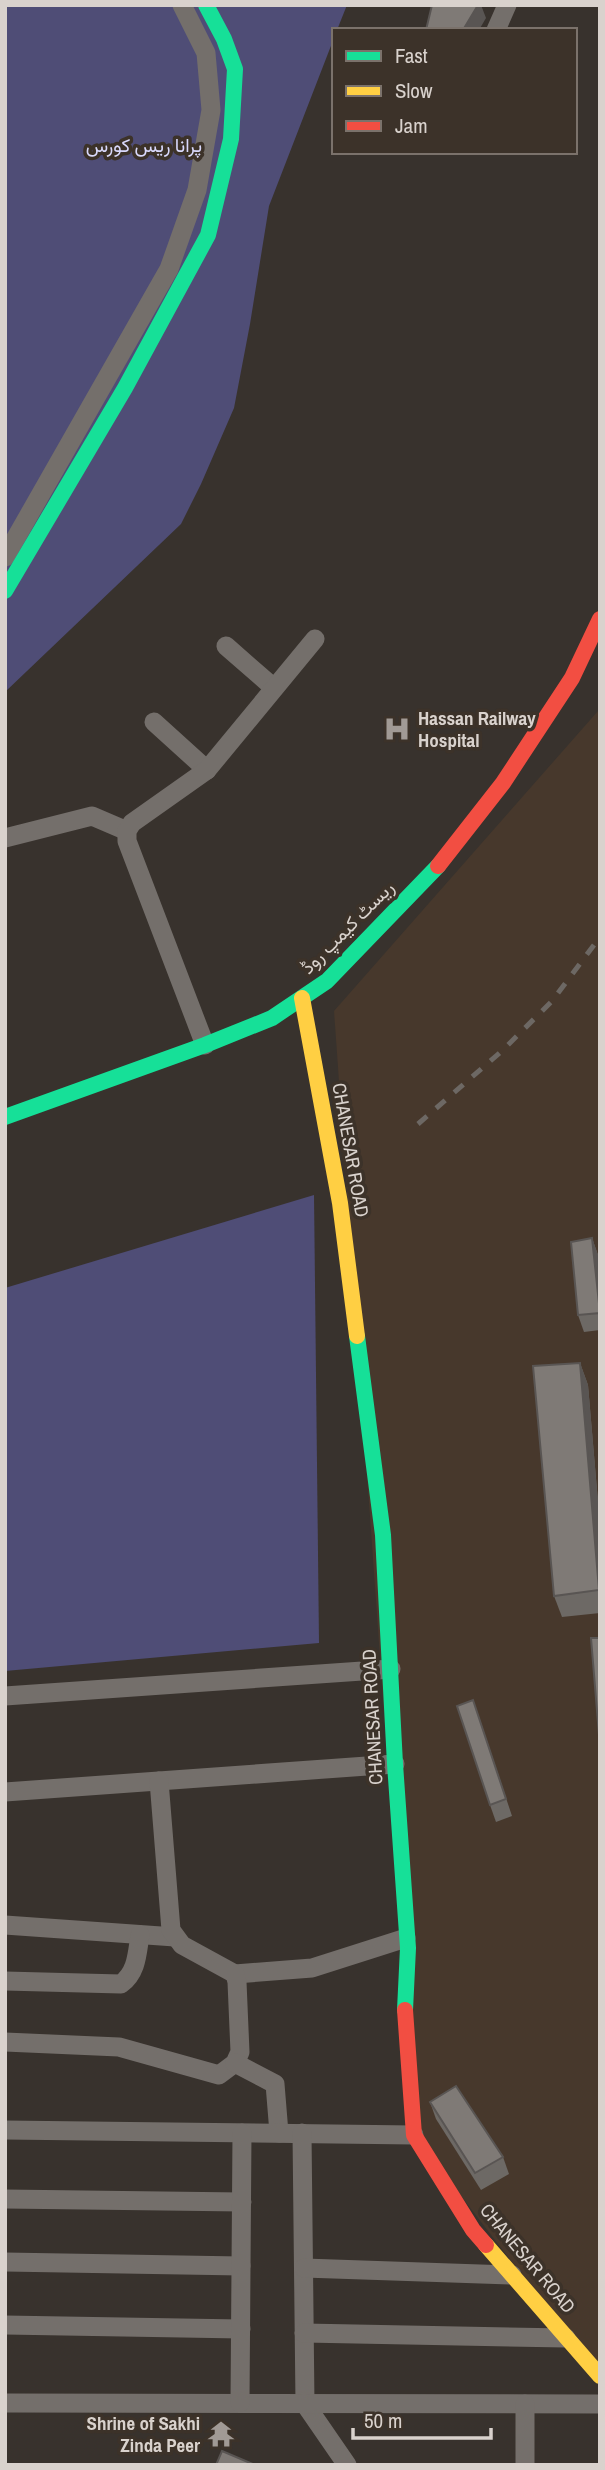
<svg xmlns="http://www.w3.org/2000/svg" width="605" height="2470" font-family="'Archivo Narrow',Vazirmatn,sans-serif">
	<rect width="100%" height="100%" fill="#38322d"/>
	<!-- built -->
	<polygon fill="#47382c" points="600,706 600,2376 414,2135 334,1011 598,711"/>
	<!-- green -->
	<g fill="#4f4d76">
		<polygon points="5,5 347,5 337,30 334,30 334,38 269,206 250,324 234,408 201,484 181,524 5,692"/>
		<polygon points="314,1195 319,1643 5,1671 5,1288"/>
	</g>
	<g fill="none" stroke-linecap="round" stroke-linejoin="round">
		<!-- street -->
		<g stroke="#746f6b" stroke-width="19">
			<polyline points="496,30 507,5"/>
			<polyline points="5,557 169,269 197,190 211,110 206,53 182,5"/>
			<polyline points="226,646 274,688"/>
			<polyline points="154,722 207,770"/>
			<polyline points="5,838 92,816 127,831"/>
			<polyline points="205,1045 127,841 127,831 132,823 207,770 315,639"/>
			<polyline points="5,1696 391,1669"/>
			<polyline points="5,1792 395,1764"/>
			<polyline points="5,1925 175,1937"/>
			<polyline points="235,1974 312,1968 406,1938"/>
			<path d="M 5,1981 L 121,1984 C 137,1972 137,1954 140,1935"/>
			<polyline points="5,2042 119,2047 219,2075 235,2063 240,2052 237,1982 235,1974 182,1945 171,1930 159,1781"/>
			<polyline points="235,2063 275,2084 279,2133"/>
			<polyline points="5,2130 414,2135"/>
			<polyline points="302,2133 305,2404 347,2465"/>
			<polyline points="5,2199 242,2202"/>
			<polyline points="5,2262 241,2266"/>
			<polyline points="304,2268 512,2275"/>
			<polyline points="5,2325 241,2329"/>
			<polyline points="304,2333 566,2338"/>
			<polyline points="5,2403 600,2404"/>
			<polyline points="240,2403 242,2133"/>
			<polyline points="525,2465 525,2404"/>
		</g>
		<!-- fast -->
		<g stroke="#16e098" stroke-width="16">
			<polyline points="5,591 125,388 208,235 231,139 235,69 224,39 206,5"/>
			<polyline points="5,1117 205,1045 272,1018 327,981 438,866"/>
			<polyline points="357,1336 383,1535 395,1764 408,1948 405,2010"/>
		</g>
		<!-- slow -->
		<g stroke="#ffcf43" stroke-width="16">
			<polyline points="302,998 340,1203 357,1336"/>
			<polyline points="486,2245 600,2376"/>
		</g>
		<!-- jam -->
		<g stroke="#f24e42" stroke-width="16">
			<polyline points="438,866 503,783 572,678 600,619"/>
			<polyline points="405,2010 414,2135 473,2230 486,2245"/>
		</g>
		<!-- rail -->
		<polyline stroke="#6d6864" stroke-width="5" stroke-dasharray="12 12" stroke-linecap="butt" points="418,1124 503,1050 552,1001 600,937"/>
	</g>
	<!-- wall -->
	<g fill="#6d6965">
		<polygon points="592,1238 598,1255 600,1269 600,1330 584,1332 578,1315"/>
		<polygon points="580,1363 588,1385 600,1525 600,1613 562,1617 554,1596"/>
		<polygon points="479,1717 512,1816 496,1822 490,1805"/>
		<polygon points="430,2102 503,2157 509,2174 481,2190 436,2119"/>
	</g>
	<!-- shaded-wall -->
	<g fill="#595553">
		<polygon points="478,5 481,5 486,18 479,30 463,30"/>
		<polygon points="592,1238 598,1255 600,1269 600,1313"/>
		<polygon points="580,1363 588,1385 600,1525 600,1593"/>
	</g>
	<!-- building -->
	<g fill="#7f7a76" stroke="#595553" stroke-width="2">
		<polygon points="432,5 478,5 463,30 426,30"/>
		<polygon points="592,1238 600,1313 578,1315 571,1242"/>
		<polygon points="580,1363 599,1590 554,1596 533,1366"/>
		<polygon points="591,1638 600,1638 600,1747"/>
		<polygon points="473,1700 506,1799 490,1805 457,1706"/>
		<polygon points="456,2086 503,2157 475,2173 430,2102"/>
		<polygon points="222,2451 255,2465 216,2465"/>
	</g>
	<!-- icons -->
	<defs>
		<g id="hospital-bare" transform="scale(2.1)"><path d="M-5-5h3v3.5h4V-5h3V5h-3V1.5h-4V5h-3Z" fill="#a19a95" stroke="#3c3229" stroke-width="2.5" paint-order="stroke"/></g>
		<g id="temple-bare" transform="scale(2.1)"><path d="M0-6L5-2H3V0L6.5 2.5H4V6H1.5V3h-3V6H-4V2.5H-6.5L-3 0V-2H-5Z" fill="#a19a95" stroke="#3c3229" stroke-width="2.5" paint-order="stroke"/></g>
	</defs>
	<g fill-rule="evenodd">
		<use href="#hospital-bare" x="397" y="729"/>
		<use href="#temple-bare" x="221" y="2434"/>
	</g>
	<g text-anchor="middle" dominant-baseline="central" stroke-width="7" stroke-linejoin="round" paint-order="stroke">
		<!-- park labels -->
		<g font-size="19" fill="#d9d9fc" stroke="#3c3229">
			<text x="144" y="145">پرانا ریس کورس</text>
		</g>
		<!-- poi labels -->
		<g font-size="19" font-weight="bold" fill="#d9d2cd" stroke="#3c3229" text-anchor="start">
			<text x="418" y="718">Hassan Railway<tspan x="418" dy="22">Hospital</tspan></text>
			<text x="200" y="2423" text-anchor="end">Shrine of Sakhi<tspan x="200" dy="22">Zinda Peer</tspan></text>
		</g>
		<!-- street labels -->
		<g font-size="19" fill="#d9d2cd" stroke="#3c3229">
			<text transform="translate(347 927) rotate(-45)">ریسٹ کیمپ روڈ</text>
			<text transform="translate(351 1150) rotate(80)">CHANESAR ROAD</text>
			<text transform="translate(372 1717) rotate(-93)">CHANESAR ROAD</text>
			<text transform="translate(528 2258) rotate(50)">CHANESAR ROAD</text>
		</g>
	</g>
	<!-- border -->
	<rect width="605" height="2470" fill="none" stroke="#d9d2cd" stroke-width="14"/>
	<!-- legend -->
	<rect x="332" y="28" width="245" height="126" fill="#3c3229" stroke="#7b726b" stroke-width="2"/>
	<rect x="346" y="51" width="35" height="10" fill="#16e098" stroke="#7b726b" stroke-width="2"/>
	<text x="395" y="63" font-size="21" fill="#d9d2cd">Fast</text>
	<rect x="346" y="86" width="35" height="10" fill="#ffcf43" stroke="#7b726b" stroke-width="2"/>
	<text x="395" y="98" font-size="21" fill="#d9d2cd">Slow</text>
	<rect x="346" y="121" width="35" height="10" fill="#f24e42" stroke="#7b726b" stroke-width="2"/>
	<text x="395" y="133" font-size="21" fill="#d9d2cd">Jam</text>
	<!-- scale -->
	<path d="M353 2428v10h138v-10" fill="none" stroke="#d9d2cd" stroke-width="3.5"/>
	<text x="364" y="2428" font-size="21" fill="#d9d2cd" stroke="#3c3229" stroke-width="5" paint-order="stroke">50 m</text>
</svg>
